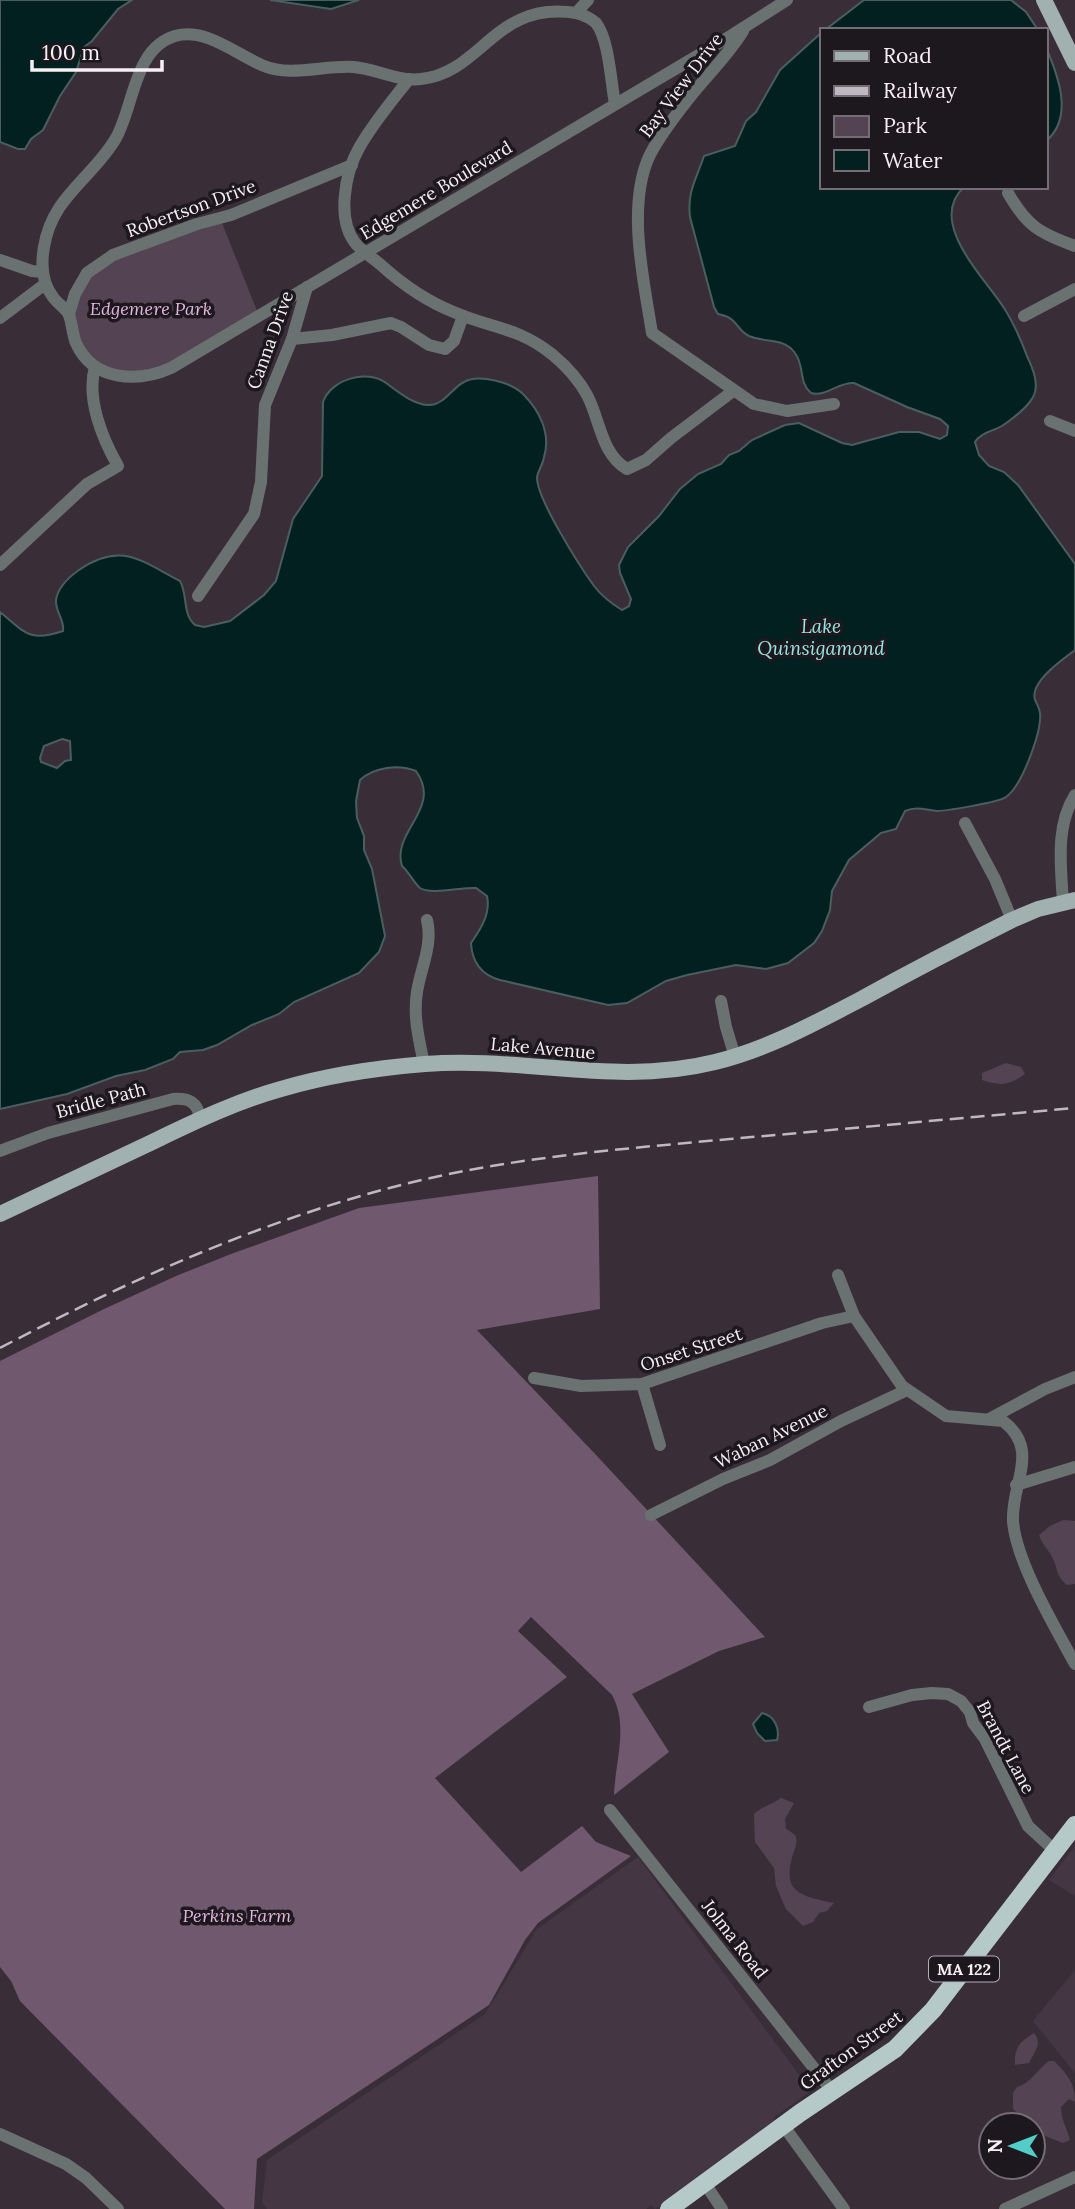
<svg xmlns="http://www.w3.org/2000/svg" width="1075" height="2209" font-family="Lora,serif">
	<rect width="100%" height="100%" fill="#392e38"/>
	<!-- built -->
	<g fill="#453644">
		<polygon points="1075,1846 1075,1896 1049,1880"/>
		<polygon points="638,1857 811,2091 773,2118 777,2125 655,2209 651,2205 646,2209 267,2209 262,2202 267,2160 485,2014 537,1929"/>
		<polygon points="1075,1970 1075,2073 1033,2021"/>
	</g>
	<!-- green -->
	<g fill="#544453">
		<polygon points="220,218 259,316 146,377 103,370 75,341 75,294 102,261"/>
		<path d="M 1006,1063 L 1021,1067 L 1025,1074 C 1008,1086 1002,1086 982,1080 L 982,1073 Z"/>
		<path d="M 1063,1520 L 1075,1521 L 1075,1584 L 1067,1585 C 1054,1574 1059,1568 1051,1555 C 1047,1548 1042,1544 1039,1535 L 1050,1526 Z"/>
		<path d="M 781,1798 L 794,1803 L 785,1819 L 786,1829 C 787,1829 794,1834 795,1835 C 798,1840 796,1846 794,1851 C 781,1891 797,1896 834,1903 L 827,1911 L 819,1913 L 813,1922 L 803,1926 L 786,1909 L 776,1886 L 774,1868 L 755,1842 L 754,1814 C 763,1806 771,1805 781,1798 Z"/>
		<path d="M 1034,2033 C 1043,2043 1034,2053 1029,2063 L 1015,2065 C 1014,2047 1020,2042 1034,2033 Z"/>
		<path d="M 1049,2061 L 1054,2061 C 1067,2074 1075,2083 1075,2102 L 1069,2099 L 1061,2107 C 1061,2120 1067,2128 1070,2140 L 1063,2143 L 1040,2134 L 1013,2109 L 1013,2093 L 1017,2087 C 1030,2084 1038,2069 1049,2061 Z"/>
	</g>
	<!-- forest -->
	<path fill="#70586e" d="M 598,1176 L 600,1309 L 477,1330 L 597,1456 L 765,1637 L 719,1651 L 632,1694 L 669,1752 L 614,1795 C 615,1762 629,1726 612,1695 L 531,1617 L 518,1631 L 567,1677 L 435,1778 L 521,1872 L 582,1826 L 596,1842 L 631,1856 L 538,1923 L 525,1940 L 489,2005 L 257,2159 L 254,2209 L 225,2209 L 20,2001 L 11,1981 L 0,1967 L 0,1361 L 104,1309 L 176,1276 L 231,1254 L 359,1208 Z"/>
	<!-- water -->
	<g fill="#01201f" stroke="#4a5e60" stroke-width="2" fill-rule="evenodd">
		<polygon points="0,0 132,0 118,9 92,41 84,47 76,72 60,96 43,130 31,139 25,149 18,149 0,142"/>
		<polygon points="270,0 359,0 331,9"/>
		<polygon points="864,0 1011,0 1026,12 1038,30 825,30"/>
		<path d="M 821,33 L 821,187 L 964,187 C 926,222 985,278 1004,308 C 1013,322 1021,340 1027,356 C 1032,367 1038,380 1035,392 C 1032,405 1012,419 1002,426 C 993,431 980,433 975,442 L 979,455 L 989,466 L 1004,472 L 1018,485 L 1075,564 L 1075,650 C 1062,660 1043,673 1036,688 C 1031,701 1039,703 1040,713 C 1042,731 1022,786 1006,797 C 1000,802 946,811 937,811 C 926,810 916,806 905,811 L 896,829 L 881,833 L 849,860 L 832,891 L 830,910 L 822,931 L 814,943 L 788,963 L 766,969 L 736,965 L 687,975 L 666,981 L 627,1003 L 608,1005 L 500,980 C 482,975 472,963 471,943 C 480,930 491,914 487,896 L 476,888 C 462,887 430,895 420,888 C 413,882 410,873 402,866 C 391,831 443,809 416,771 C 399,764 374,767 360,780 L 356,801 L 357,818 L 364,836 L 364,850 L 372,869 L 385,936 L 379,952 L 359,973 L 294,1002 L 279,1014 L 252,1025 L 217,1045 L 203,1050 L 180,1052 L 173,1059 L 145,1070 L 116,1076 L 67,1094 L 0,1109 L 0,612 C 24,631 28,643 63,631 C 65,621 55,611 56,600 C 58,587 69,577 79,570 C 121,541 141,561 180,581 C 188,595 182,614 195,625 L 204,627 L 230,621 L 264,595 L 276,581 L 293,519 L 322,476 L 323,402 C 331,379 367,369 386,383 C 398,392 414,405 429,405 C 444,405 452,388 464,382 C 479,373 512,383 523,394 C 540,411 551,434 544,457 C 543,464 538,471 537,477 C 536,498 581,568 594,586 C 601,595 612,604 622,610 L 629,606 L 631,599 L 620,573 L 619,565 L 628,547 L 659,516 L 680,489 L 698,474 L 721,464 L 729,455 L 739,451 L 752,440 L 785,425 L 799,423 L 842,443 L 852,445 L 899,432 L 919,432 L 940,439 L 947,435 L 948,426 L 940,419 L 907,407 L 854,383 C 838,382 827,397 811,393 C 798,382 805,366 795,353 C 784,337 765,343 749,336 C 735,329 739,318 718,314 L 714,307 L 690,217 C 687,192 696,180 704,156 L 735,146 L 746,121 L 756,112 L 780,70 ZM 62,739 L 70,741 L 71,760 L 65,761 L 57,768 L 41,762 L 40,758 L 44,746 Z"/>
		<path d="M 1045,45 C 1058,75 1075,118 1045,142 Z"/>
		<path d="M 762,1713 C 775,1716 780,1729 777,1740 L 765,1741 L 757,1733 L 753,1724 Z"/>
	</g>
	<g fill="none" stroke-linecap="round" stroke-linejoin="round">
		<!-- minor -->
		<g stroke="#6a7271" stroke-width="12">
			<path d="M 588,0 L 576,13 C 495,0 482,73 421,79 C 399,82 376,69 354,67 C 325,65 290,77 264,66 C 237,55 206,27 175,36 C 134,48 134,106 116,138 C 93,178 52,196 44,247 C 41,264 42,283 53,297 C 57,303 64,307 68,313 C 72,320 72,334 76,343 C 93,381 137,383 171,368 L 724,40 L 787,0"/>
			<path d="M 576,13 C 583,15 591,18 596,23 C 609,39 611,83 615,104"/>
			<path d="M 743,31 C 727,57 705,77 686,102 C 673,119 657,139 648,159 C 627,209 644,282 652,333 L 754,404 L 787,411 L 834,404"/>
			<path d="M 409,79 C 392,101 373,123 359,148 C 345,173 336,220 356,244 C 363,252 373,258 381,265 C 403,285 428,302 456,313 C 494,329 518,327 553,355 C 566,366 579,380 587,395 C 600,419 601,454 627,469 L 646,460 L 671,438 L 733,391"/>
			<path d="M 1008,193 C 1027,226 1039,233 1075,246"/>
			<polyline points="0,260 32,271 43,272"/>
			<polyline points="69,314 75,294 87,273 113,255 197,224 231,215 352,165"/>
			<polyline points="1024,316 1075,289"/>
			<polyline points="0,318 45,284"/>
			<polyline points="292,339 332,335 391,323 401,327 429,345 445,349 454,341 463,316"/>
			<polyline points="1050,421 1075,431"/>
			<path d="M 0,565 L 87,484 L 118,466 C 102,438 86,398 95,367"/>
			<polyline points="198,596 254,514 261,482 265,405 292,339 307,287"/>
			<polyline points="965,823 995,879 1012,920"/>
			<path d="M 1063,903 C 1061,866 1055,827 1075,795"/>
			<polyline points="721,1001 726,1027 735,1057"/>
			<path d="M 424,1064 C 419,1040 413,1016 417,992 C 421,967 433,945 427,920"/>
			<path d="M 0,1151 L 48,1133 L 173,1099 C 189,1098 198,1102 200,1119"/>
			<path d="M 838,1275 L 854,1316 L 902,1386 L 946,1416 L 1003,1421 C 1041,1450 1011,1483 1013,1521 C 1016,1562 1055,1627 1075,1664"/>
			<polyline points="534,1378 581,1386 642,1384 822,1323 854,1316"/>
			<polyline points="642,1384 660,1445"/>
			<polyline points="991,1418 1045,1389 1075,1377"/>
			<polyline points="1016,1485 1075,1467"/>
			<polyline points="651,1515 723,1479 770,1460 841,1421 907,1390"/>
			<polyline points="869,1707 912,1695 932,1693 948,1694 961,1701 970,1712 973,1723 985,1739 1028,1826 1054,1850"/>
			<polyline points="610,1810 832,2091"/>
			<polyline points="783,2125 844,2209"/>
			<polyline points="0,2134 66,2164 86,2178 118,2209"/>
			<polyline points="704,2182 722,2209"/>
			<polyline points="1005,2209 1075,2177"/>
		</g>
		<!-- major -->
		<g stroke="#a0b1af" stroke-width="16">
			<polyline points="1044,0 1075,63"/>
			<path d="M 0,1214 C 49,1191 98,1168 146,1145 C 190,1124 234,1102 281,1089 C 328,1075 376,1068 425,1064 C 525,1056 615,1087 715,1062 C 768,1049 815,1023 863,998 C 912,971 962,945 1012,920 L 1038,909 L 1075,900"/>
		</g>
		<!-- highway -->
		<polyline stroke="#b5c9c8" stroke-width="18" points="669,2209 800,2113 895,2049 933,2010 1075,1825"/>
		<!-- rail -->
		<path stroke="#c0b8c0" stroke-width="2.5" stroke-dasharray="14 7" stroke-linecap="butt" d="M 0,1348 C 129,1280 267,1218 409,1183 C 514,1157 622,1149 730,1139 C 845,1129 960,1118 1075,1108"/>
	</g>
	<g text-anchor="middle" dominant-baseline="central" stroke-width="7" stroke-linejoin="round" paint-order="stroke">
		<!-- shield labels -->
		<rect fill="#1d181d" stroke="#b5aeb5" stroke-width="2" x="929" y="1956.5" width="70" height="25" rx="5"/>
		<g font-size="16" font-weight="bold" fill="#f6eff6">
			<text x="964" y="1969">MA 122</text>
		</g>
		<!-- street labels -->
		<g font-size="18" fill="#f6eff6" stroke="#1d181d">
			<text transform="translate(681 85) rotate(-53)">Bay View Drive</text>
			<text transform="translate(436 190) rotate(-31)">Edgemere Boulevard</text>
			<text transform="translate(191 208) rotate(-20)">Robertson Drive</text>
			<text transform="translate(270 340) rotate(-70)">Canna Drive</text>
			<text transform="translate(543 1048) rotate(5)">Lake Avenue</text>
			<text transform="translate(101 1100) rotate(-15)">Bridle Path</text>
			<text transform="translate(691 1349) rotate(-18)">Onset Street</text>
			<text transform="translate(771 1436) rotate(-26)">Waban Avenue</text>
			<text transform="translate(1006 1747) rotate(62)">Brandt Lane</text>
			<text transform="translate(735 1939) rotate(52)">Jolma Road</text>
			<text transform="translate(851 2050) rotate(-36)">Grafton Street</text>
		</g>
		<!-- park labels -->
		<g font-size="18" font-style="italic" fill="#e1b4de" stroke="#1d181d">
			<text x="151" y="308">Edgemere Park</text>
			<text x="237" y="1915">Perkins Farm</text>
		</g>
		<!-- water labels -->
		<g font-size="19" font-style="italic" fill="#97e3e0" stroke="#1d181d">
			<text x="821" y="626">Lake<tspan x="821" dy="22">Quinsigamond</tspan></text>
		</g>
	</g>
	<!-- legend -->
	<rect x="820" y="28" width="228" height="161" fill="#1d181d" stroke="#746e74" stroke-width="2"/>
	<rect x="834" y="51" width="35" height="10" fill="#a0b1af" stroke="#746e74" stroke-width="2"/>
	<text x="883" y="63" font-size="21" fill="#f6eff6">Road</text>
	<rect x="834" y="86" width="35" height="10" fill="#c0b8c0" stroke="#746e74" stroke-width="2"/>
	<text x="883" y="98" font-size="21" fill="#f6eff6">Railway</text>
	<rect x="834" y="116" width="35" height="21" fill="#544453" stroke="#746e74" stroke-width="2"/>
	<text x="883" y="133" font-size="21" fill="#f6eff6">Park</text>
	<rect x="834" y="150" width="35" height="21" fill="#01201f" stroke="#746e74" stroke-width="2"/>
	<text x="883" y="168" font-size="21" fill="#f6eff6">Water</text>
	<!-- north arrow -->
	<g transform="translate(1012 2146) rotate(270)"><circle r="33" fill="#1d181d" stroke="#746e74" stroke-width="2"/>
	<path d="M0-5L12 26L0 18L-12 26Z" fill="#53cdc9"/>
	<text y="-10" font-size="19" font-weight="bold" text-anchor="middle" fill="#f6eff6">N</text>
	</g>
	<!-- scale -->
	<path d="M32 60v10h130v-10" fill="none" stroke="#f6eff6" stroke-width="3.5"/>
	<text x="42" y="60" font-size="21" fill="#f6eff6" stroke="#1d181d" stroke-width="5" paint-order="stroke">100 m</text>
</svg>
